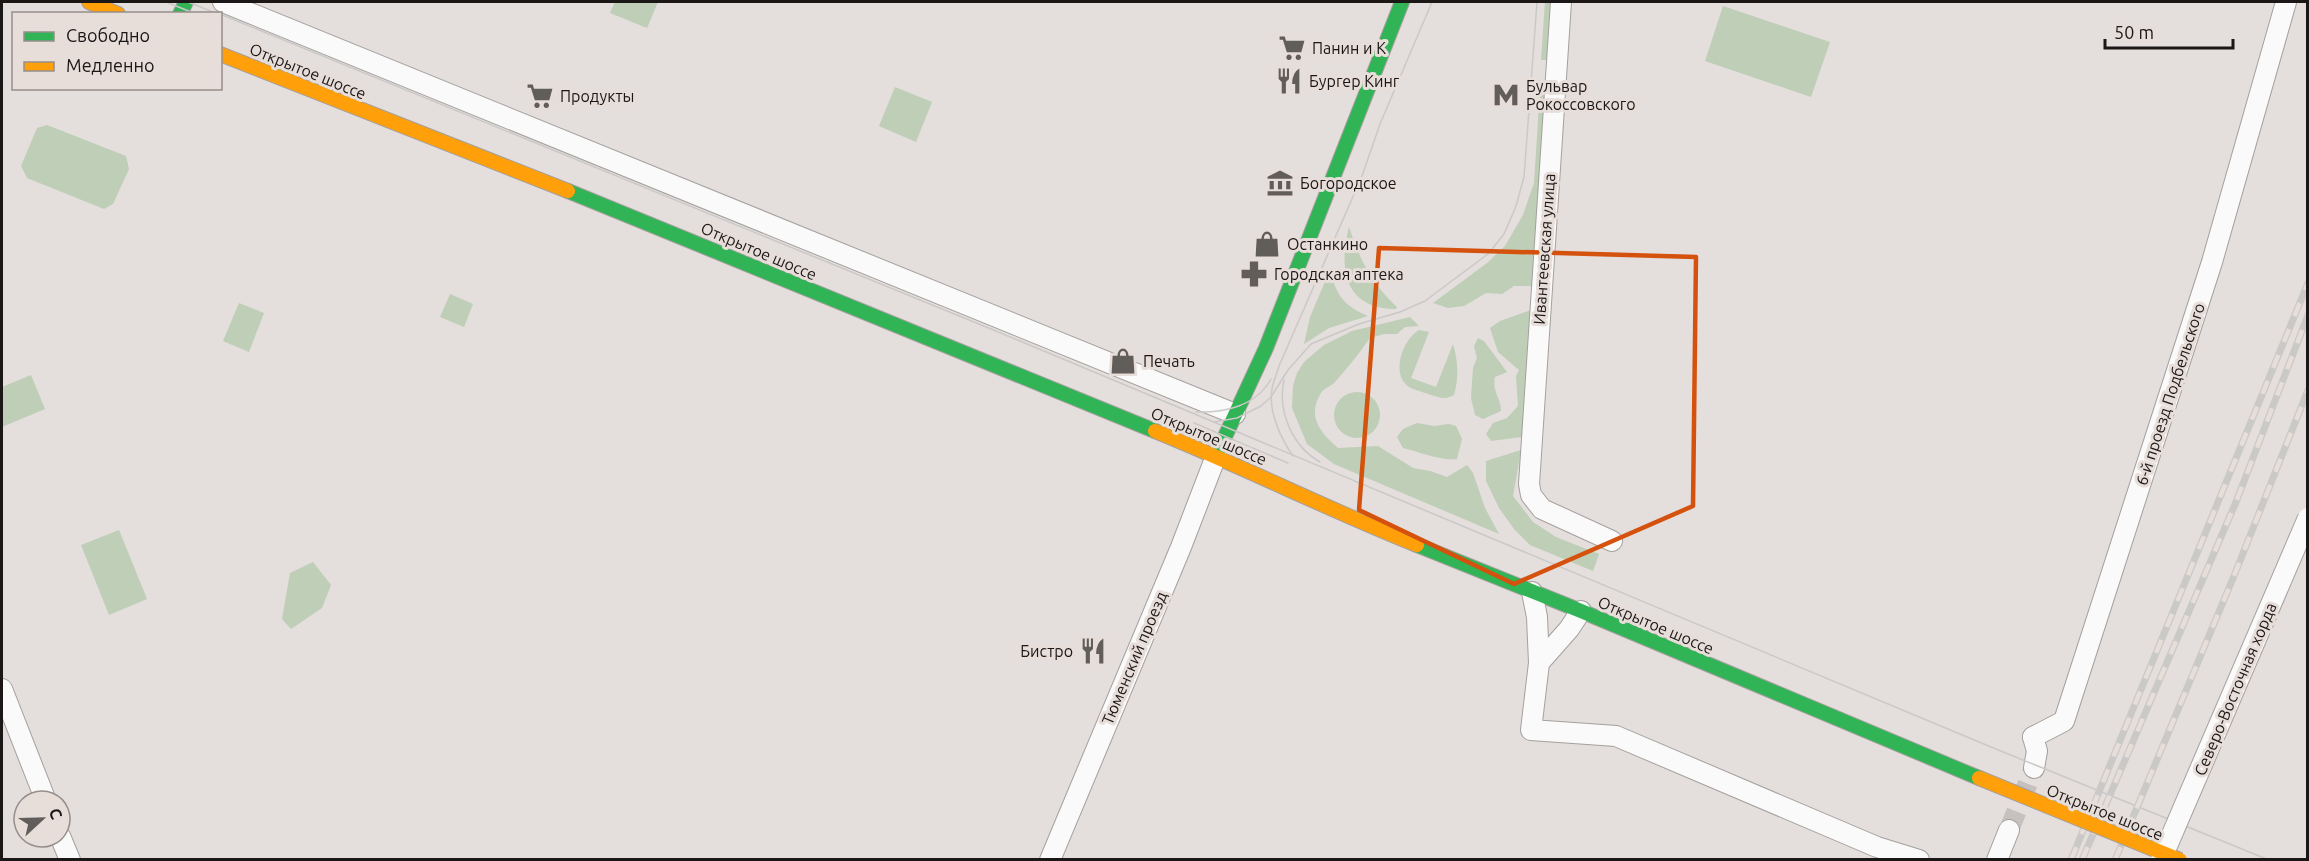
<svg xmlns="http://www.w3.org/2000/svg" width="2309" height="861" font-family="Ubuntu,sans-serif">
	<rect width="100%" height="100%" fill="#e4dedc"/>
	<!-- green -->
	<g fill="#beceb7">
		<polygon points="615,2 658,2 647,28 610,13"/>
		<polygon points="1545,2 1553,2 1548,60 1541,60"/>
		<polygon points="1723,6 1830,42 1811,97 1705,61"/>
		<polygon points="895,87 932,102 916,142 879,126"/>
		<polygon points="1540,90 1546,91 1532,286 1514,286 1502,294 1486,293 1464,306 1448,308 1433,303 1487,263 1505,246 1523,215 1534,183"/>
		<polygon points="47,125 126,156 129,169 113,204 104,209 27,178 21,166 37,128"/>
		<path d="M 1349,227 C 1360,260 1371,283 1397,307 L 1396,309 C 1345,309 1338,269 1349,227 Z"/>
		<path d="M 1330,270 C 1336,295 1344,306 1368,316 L 1329,328 L 1304,344 L 1310,317 Z"/>
		<polygon points="450,294 473,304 464,327 440,317"/>
		<polygon points="239,303 264,313 249,352 223,341"/>
		<polygon points="1534,309 1522,437 1491,441 1486,434 1493,423 1507,418 1518,406 1516,376 1519,370 1498,352 1490,328 1500,321"/>
		<path d="M 1410,317 L 1419,326 L 1405,327 L 1397,334 L 1384,334 L 1370,338 C 1359,354 1348,367 1335,382 C 1331,386 1324,388 1321,393 C 1306,417 1321,433 1338,448 L 1378,446 L 1413,468 L 1430,471 L 1447,477 L 1467,465 L 1473,473 L 1485,508 L 1499,534 L 1334,464 L 1307,444 L 1292,408 L 1293,386 L 1297,373 L 1304,362 L 1324,345 L 1352,331 Z"/>
		<path d="M 1419,330 L 1429,332 L 1411,378 L 1436,387 L 1453,344 C 1458,360 1459,379 1454,395 C 1451,396 1448,398 1445,398 C 1442,399 1412,389 1409,387 C 1390,374 1403,339 1419,330 Z"/>
		<path d="M 1478,338 L 1484,341 L 1507,372 L 1495,377 C 1492,393 1501,397 1501,411 L 1483,419 L 1475,415 L 1471,398 L 1473,368 L 1477,358 L 1474,346 Z"/>
		<polygon points="31,375 45,409 2,427 2,387"/>
		<circle cx="1357" cy="415" r="23"/>
		<path d="M 1417,423 L 1434,426 L 1449,424 L 1456,426 L 1462,439 L 1457,459 C 1441,461 1420,452 1403,448 L 1397,437 L 1403,429 Z"/>
		<polygon points="1521,450 1513,496 1533,522 1556,537 1599,554 1593,571 1530,545 1514,529 1499,508 1486,481 1486,461"/>
		<polygon points="119,530 147,599 109,615 81,545"/>
		<polygon points="313,562 331,585 322,608 291,629 282,619 290,573"/>
	</g>
	<g fill="none" stroke-linecap="round" stroke-linejoin="round">
		<!-- street-tunnel -->
		<polyline stroke="#c6c0be" stroke-width="20" stroke-dasharray="20 10" stroke-linecap="butt" points="2009,830 2034,768"/>
		<!-- street casing -->
		<g stroke="#a4a09e" stroke-width="22">
			<g id="street">
				<polyline points="223,2 1235,414"/>
				<polyline points="1561,2 1529,484 1531,495 1542,509 1612,541"/>
				<polyline points="1532,592 1537,617 1539,663 1531,730 1616,736 1877,847 1919,860"/>
				<polyline points="1539,663 1569,629 1581,611"/>
				<polyline points="2,689 46,801"/>
				<polyline points="2033,737 2064,721 2212,262 2286,2"/>
				<polyline points="2033,737 2037,751 2034,768"/>
				<polyline points="60,836 70,860"/>
				<polyline points="1050,860 1181,547 1216,456"/>
				<polyline points="1997,860 2009,830"/>
			</g>
		</g>
		<!-- fast casing -->
		<g stroke="#a4a09e" stroke-width="16">
			<g id="fast">
				<polyline points="180,14 186,2"/>
				<polyline points="568,191 1155,431"/>
				<polyline points="1216,456 1266,348 1402,2"/>
				<polyline points="1417,545 1581,611 1979,778"/>
			</g>
		</g>
		<!-- slow casing -->
		<g stroke="#a4a09e" stroke-width="16">
			<g id="slow">
				<polyline points="89,2 118,14"/>
				<polyline points="220,54 568,191"/>
				<path d="M 1155,431 C 1244,467 1329,510 1417,545"/>
			</g>
		</g>
		<!-- street -->
		<use href="#street" stroke="#fbfafa" stroke-width="20"/>
		<!-- fast -->
		<use href="#fast" stroke="#30b455" stroke-width="14"/>
		<!-- slow -->
		<use href="#slow" stroke="#ff9f0a" stroke-width="14"/>
		<!-- tram -->
		<g stroke="#cac9c8" stroke-width="1.5">
			<polyline points="166,2 196,14"/>
			<polyline points="188,2 218,14"/>
			<polyline points="220,14 996,331 1991,747 2269,860"/>
			<path d="M 1284,380 C 1277,411 1292,446 1320,462"/>
			<path d="M 1196,412 C 1225,413 1256,406 1271,379"/>
			<polyline points="1214,422 1237,418 1261,406 1271,397 1288,370 1311,344 1359,324 1400,312 1425,301 1488,254 1504,234 1516,206 1524,177 1537,2"/>
			<polyline points="1194,423 1288,463"/>
			<path d="M 1293,456 C 1281,439 1268,411 1272,389 C 1273,382 1277,374 1279,366 L 1362,176 L 1380,124 L 1432,2"/>
		</g>
		<!-- rail casing -->
		<g stroke="#cac9c8" stroke-width="7">
			<g id="rail">
				<polyline points="2071,860 2308,283"/>
				<polyline points="2082,860 2236,502 2308,315"/>
				<polyline points="2115,860 2234,576 2308,390"/>
			</g>
		</g>
		<!-- rail -->
		<use href="#rail" stroke="#e7ddd9" stroke-width="4.5" stroke-dasharray="14" stroke-linecap="butt"/>
		<!-- street-bridge casing -->
		<g stroke="#a4a09e" stroke-width="22" stroke-linecap="butt">
			<polyline id="street-bridge" points="2161,860 2308,518"/>
		</g>
		<!-- slow-bridge casing -->
		<g stroke="#a4a09e" stroke-width="16" stroke-linecap="butt">
			<polyline id="slow-bridge" points="1979,778 2180,860"/>
		</g>
		<!-- street-bridge -->
		<use href="#street-bridge" stroke="#fbfafa" stroke-width="20"/>
		<!-- slow-bridge -->
		<use href="#slow-bridge" stroke="#ff9f0a" stroke-width="14"/>
	</g>
	<!-- marked area -->
	<path fill="none" stroke="#d4520d" stroke-width="4.5" stroke-linejoin="round" d="M 1379,248 L 1696,257 L 1693,506 L 1514,584 L 1359,510 Z"/>
	<!-- icons -->
	<defs>
		<g id="supermarket-bare" transform="scale(2.07)"><path d="M-6-5.5h2.5l.6 2H6L4.5 2H-2.5L-4.4-4H-6ZM-1.5 3.2a1.3 1.3 0 1 0 .1 0ZM3 3.2a1.3 1.3 0 1 0 .1 0Z" fill="#615d5b" stroke="#e7ddd9" stroke-width="2.5" paint-order="stroke"/></g>
		<g id="restaurant-bare" transform="scale(2.07)"><path d="M-5-6h1v4h1v-4h1v4h1v-4h1v5L-1.5 .5V6h-2V.5L-5-1ZM5-6V6H3V1.5H1.5Q1.5-4 5-6Z" fill="#615d5b" stroke="#e7ddd9" stroke-width="2.5" paint-order="stroke"/></g>
		<g id="metro-bare" transform="scale(2.07)"><path d="M-5.5 5V-5H-3L0 0L3-5H5.5V5H3V-.5L0 4L-3-.5V5Z" fill="#615d5b" stroke="#e7ddd9" stroke-width="2.5" paint-order="stroke"/></g>
		<g id="museum-bare" transform="scale(2.07)"><path d="M0-6L6-3V-2H-6V-3ZM-5-1h2V3h-2ZM-1-1h2V3h-2ZM3-1h2V3H3ZM-6 4H6V6H-6Z" fill="#615d5b" stroke="#e7ddd9" stroke-width="2.5" paint-order="stroke"/></g>
		<g id="shop-bare" transform="scale(2.07)"><path d="M-5-2.5h2.3a2.7 3.5 0 0 1 5.4 0H5L5.5 6h-11ZM-1.5-2.5h3a1.5 2.3 0 0 0-3 0Z" fill="#615d5b" stroke="#e7ddd9" stroke-width="2.5" paint-order="stroke"/></g>
		<g id="pharmacy-bare" transform="scale(2.07)"><path d="M-2-6h4v4h4v4h-4v4h-4v-4h-4v-4h4Z" fill="#615d5b" stroke="#e7ddd9" stroke-width="2.5" paint-order="stroke"/></g>
	</defs>
	<g fill-rule="evenodd">
		<use href="#supermarket-bare" x="1292" y="48"/>
		<use href="#restaurant-bare" x="1289" y="81"/>
		<use href="#metro-bare" x="1506" y="95"/>
		<use href="#supermarket-bare" x="540" y="96"/>
		<use href="#museum-bare" x="1280" y="183"/>
		<use href="#shop-bare" x="1267" y="244"/>
		<use href="#pharmacy-bare" x="1254" y="274"/>
		<use href="#shop-bare" x="1123" y="361"/>
		<use href="#restaurant-bare" x="1093" y="651"/>
	</g>
	<g text-anchor="middle" dominant-baseline="central" stroke-width="6" stroke-linejoin="round" paint-order="stroke">
		<!-- poi labels -->
		<g font-size="16" fill="#1b1716" stroke="#e7ddd9" text-anchor="start">
			<text x="1312" y="48">Панин и К</text>
			<text x="1309" y="81">Бургер Кинг</text>
			<text x="1526" y="86">Бульвар<tspan x="1526" dy="18">Рокоссовского</tspan></text>
			<text x="560" y="96">Продукты</text>
			<text x="1300" y="183">Богородское</text>
			<text x="1287" y="244">Останкино</text>
			<text x="1274" y="274">Городская аптека</text>
			<text x="1143" y="361">Печать</text>
			<text x="1073" y="651" text-anchor="end">Бистро</text>
		</g>
		<!-- street labels -->
		<g font-size="16" fill="#1b1716" stroke="#e7ddd9">
			<text transform="translate(308 71) rotate(22)">Открытое шоссе</text>
			<text transform="translate(1544 249) rotate(-86)">Ивантеевская улица</text>
			<text transform="translate(759 251) rotate(23)">Открытое шоссе</text>
			<text transform="translate(2170 394) rotate(-72)">6-й проезд Подбельского</text>
			<text transform="translate(1209 436) rotate(23)">Открытое шоссе</text>
			<text transform="translate(1656 625) rotate(23)">Открытое шоссе</text>
			<text transform="translate(1134 658) rotate(-67)">Тюменский проезд</text>
			<text transform="translate(2235 689) rotate(-67)">Северо-Восточная хорда</text>
			<text transform="translate(2105 812) rotate(22)">Открытое шоссе</text>
		</g>
	</g>
	<!-- border -->
	<rect width="2309" height="861" fill="none" stroke="#1b1716" stroke-width="6"/>
	<!-- legend -->
	<rect x="12" y="12" width="210" height="78" fill="#e7ddd9" stroke="#958e8b" stroke-width="1.5"/>
	<rect x="24" y="32" width="30" height="9" fill="#30b455" stroke="#958e8b" stroke-width="1.5"/>
	<text x="66" y="42" font-size="18" fill="#1b1716">Свободно</text>
	<rect x="24" y="62" width="30" height="9" fill="#ff9f0a" stroke="#958e8b" stroke-width="1.5"/>
	<text x="66" y="72" font-size="18" fill="#1b1716">Медленно</text>
	<!-- north arrow -->
	<g transform="translate(42 819) rotate(68)"><circle r="28" fill="#e7ddd9" stroke="#958e8b" stroke-width="1.5"/>
	<path d="M0-4.5L10 22L0 15L-10 22Z" fill="#615d5b"/>
	<text y="-9" font-size="16" font-weight="bold" text-anchor="middle" fill="#1b1716">С</text>
	</g>
	<!-- scale -->
	<path d="M2105 39v9h128v-9" fill="none" stroke="#1b1716" stroke-width="3"/>
	<text x="2114" y="39" font-size="18" fill="#1b1716" stroke="#e7ddd9" stroke-width="4.5" paint-order="stroke">50 m</text>
</svg>
